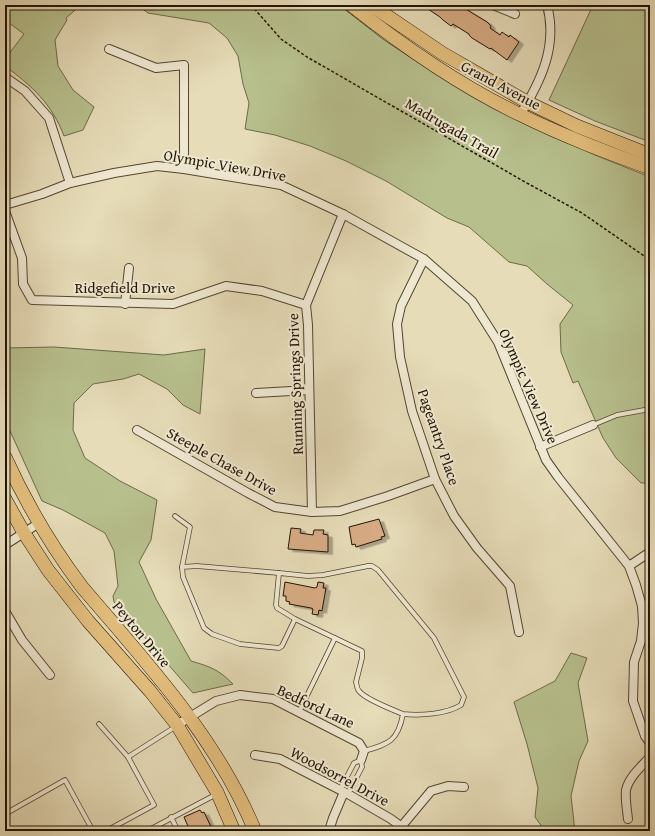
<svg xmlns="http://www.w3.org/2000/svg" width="655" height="836" font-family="'Gentium Book Plus',serif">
	<defs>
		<filter id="shadow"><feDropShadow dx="4.5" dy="2.5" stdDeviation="0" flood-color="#0004"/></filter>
	</defs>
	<rect width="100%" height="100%" fill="#e6dcb8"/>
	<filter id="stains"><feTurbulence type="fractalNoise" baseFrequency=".005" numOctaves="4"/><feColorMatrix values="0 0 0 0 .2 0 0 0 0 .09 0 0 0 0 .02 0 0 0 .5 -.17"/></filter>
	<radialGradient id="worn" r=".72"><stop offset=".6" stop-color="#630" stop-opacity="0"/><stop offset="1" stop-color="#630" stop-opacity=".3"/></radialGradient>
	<!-- green -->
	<g fill="#b7c08d" stroke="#6c6a48">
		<path d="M 5,5 L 81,5 L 66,18 L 67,20 L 55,40 L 58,66 L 73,90 L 94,107 L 83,130 L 64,136 C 52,104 32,86 5,66 L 5,59 L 24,34 L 5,20 Z"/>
		<polygon points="137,5 339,5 384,40 413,59 541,131 595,155 650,177 650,483 641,483 616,458 603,438 578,381 573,383 561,352 560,324 573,305 547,284 527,266 509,262 469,227 447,218 386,181 346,161 310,146 275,135 245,129 249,103 243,84 238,56 227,38 209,23 148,13"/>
		<polygon points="593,5 650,5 650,142 595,121 549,100"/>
		<path d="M 54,347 L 164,355 L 205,349 L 200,414 L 183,405 L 167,389 L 139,374 L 123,379 L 93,384 L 74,403 L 73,430 L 85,458 L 120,481 L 157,500 L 151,540 L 139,562 L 156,599 L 191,661 C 211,667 218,669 233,684 L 193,693 L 114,602 L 113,596 L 118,586 L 114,551 L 105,533 L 63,510 L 42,501 L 5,420 L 5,348 Z"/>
		<polygon points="571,653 587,658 578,683 588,741 579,761 571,796 575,831 545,831 535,817 538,788 527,744 514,702 555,681"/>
	</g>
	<!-- building -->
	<g fill="#d7ab83" stroke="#221403" filter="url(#shadow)">
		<polygon points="422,5 459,5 487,22 491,26 490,28 500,35 502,32 509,37 510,35 519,42 507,60 491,48 490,49 472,38 469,35 469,34 453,24 451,26 443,20 440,17"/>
		<polygon points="379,519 385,536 381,537 382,539 356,547 355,544 352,545 349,527"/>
		<polygon points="291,528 301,529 300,533 313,535 314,530 324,530 323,534 328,535 328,552 288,549"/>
		<polygon points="285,582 315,588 317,587 318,582 324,583 323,588 326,588 323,605 322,611 319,610 318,615 312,614 313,609 311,608 289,604 290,602 286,601 286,596 283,596"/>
		<polygon points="200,810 202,813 204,812 213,831 190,831 184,817"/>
	</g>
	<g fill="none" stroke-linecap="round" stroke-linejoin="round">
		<!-- lane casing -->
		<g stroke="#534630" stroke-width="5.5">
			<g id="lane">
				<polyline points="593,425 617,415 650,409"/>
				<polyline points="175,516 190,527 182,567"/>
				<polyline points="279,573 197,566 182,567 183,577 204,628 212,634 240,644 279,648 282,646 295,619"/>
				<polyline points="299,712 335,638"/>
				<polyline points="99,724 128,757"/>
				<path d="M 364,751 C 389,744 398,741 403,714 C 393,710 365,699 359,691 C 357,689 357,686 356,682 L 362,658 L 362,651 L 295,619 L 277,608 L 276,605 L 279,573 L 308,576 L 323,575 L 368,566 L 372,566 L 378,570 L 434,638 L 464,697 L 461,705 C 447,714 420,716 403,714"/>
				<polyline points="340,790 354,763 361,760 362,767 348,794"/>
				<polyline points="5,814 65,780 93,831"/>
				<polyline points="171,817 178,831"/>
				<polyline points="106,831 154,805 128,757 175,727"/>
				<polyline points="147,831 215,795"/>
			</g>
		</g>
		<!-- street casing -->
		<g stroke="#534630" stroke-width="10">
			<g id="street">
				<polyline points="493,5 515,14"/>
				<polyline points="109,49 156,68 184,65 184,169"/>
				<polyline points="5,77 25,91 49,118 70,183"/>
				<path d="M 520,115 C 541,81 558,46 547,5"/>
				<polyline points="5,205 42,194 70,183 114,173 157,166 184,169 281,185 343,214 424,259 472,301 498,342 546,460 558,477 629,566 636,585 642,606 643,623 641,641 634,662 633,701 645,736 650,743"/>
				<polyline points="5,211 22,258 23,284 32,300 173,304 226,286 262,291 306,305"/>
				<polyline points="424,259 401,306 397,324 400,357 412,411 435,479 454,516 477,548 510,586 519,632"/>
				<polyline points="125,304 129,268"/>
				<polyline points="256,393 309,390"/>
				<polyline points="137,430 248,493 275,507 312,512 340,511 388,496 435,479"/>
				<polyline points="540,447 593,425"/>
				<polyline points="312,512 308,325 306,305 343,214"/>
				<polyline points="5,545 39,523"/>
				<polyline points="629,566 650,552"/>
				<polyline points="5,611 22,640 50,675"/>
				<polyline points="177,725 216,701 240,695 273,699 359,743 364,751 361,760"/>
				<polyline points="255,755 280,759 348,794 391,819 407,831"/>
				<path d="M 628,819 C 627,810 625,799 626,790 C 629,777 641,767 650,757"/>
				<polyline points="401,827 431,791 448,786 464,787"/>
				<polyline points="329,831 333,818 344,792"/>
			</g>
		</g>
		<!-- primary casing -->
		<g stroke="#221403" stroke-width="14">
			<g id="primary">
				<path d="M 351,5 C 404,47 460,86 521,115 C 563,136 606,152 650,168"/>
				<polyline points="371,5 442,53 527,102 577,126 650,155"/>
				<path d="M 5,457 C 26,503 51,546 82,587 C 146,662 217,738 255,831"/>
				<polyline points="5,499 24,533 48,570 88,621 150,691 177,725 217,792 234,831"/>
			</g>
		</g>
		<!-- path -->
		<polyline stroke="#221403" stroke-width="1.5" stroke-dasharray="3 2" stroke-linecap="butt" points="251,5 281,39 307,57 525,182 582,213 650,260"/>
		<!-- lane -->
		<use href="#lane" stroke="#efe8d1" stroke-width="4"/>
		<!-- street -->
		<use href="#street" stroke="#efe8d1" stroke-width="8"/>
		<!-- primary -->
		<use href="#primary" stroke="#e3be7c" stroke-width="13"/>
	</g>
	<g text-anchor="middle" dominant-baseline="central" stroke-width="4" stroke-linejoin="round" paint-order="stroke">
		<!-- street labels -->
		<g font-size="15" fill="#221403" stroke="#efe8d1">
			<text transform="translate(501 85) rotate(28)">Grand Avenue</text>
			<text transform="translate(452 128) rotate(30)">Madrugada Trail</text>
			<text transform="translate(225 165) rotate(10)">Olympic View Drive</text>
			<text x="125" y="287">Ridgefield Drive</text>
			<text transform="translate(295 384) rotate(-92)">Running Springs Drive</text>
			<text transform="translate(529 386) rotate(66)">Olympic View Drive</text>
			<text transform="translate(439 437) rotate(71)">Pageantry Place</text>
			<text transform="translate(222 461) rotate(29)">Steeple Chase Drive</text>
			<text transform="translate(142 634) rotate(50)">Peyton Drive</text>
			<text transform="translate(316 706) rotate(25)">Bedford Lane</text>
			<text transform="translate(340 776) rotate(28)">Woodsorrel Drive</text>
		</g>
	</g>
	<!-- margin -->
	<rect width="655" height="836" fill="none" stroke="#e6dcb8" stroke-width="20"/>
	<rect x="6" y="6" width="643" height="824" fill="none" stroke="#221403" stroke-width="2"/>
	<rect x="10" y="10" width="635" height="816" fill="none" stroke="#221403"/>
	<rect width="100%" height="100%" filter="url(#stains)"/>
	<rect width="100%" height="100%" fill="url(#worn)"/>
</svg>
